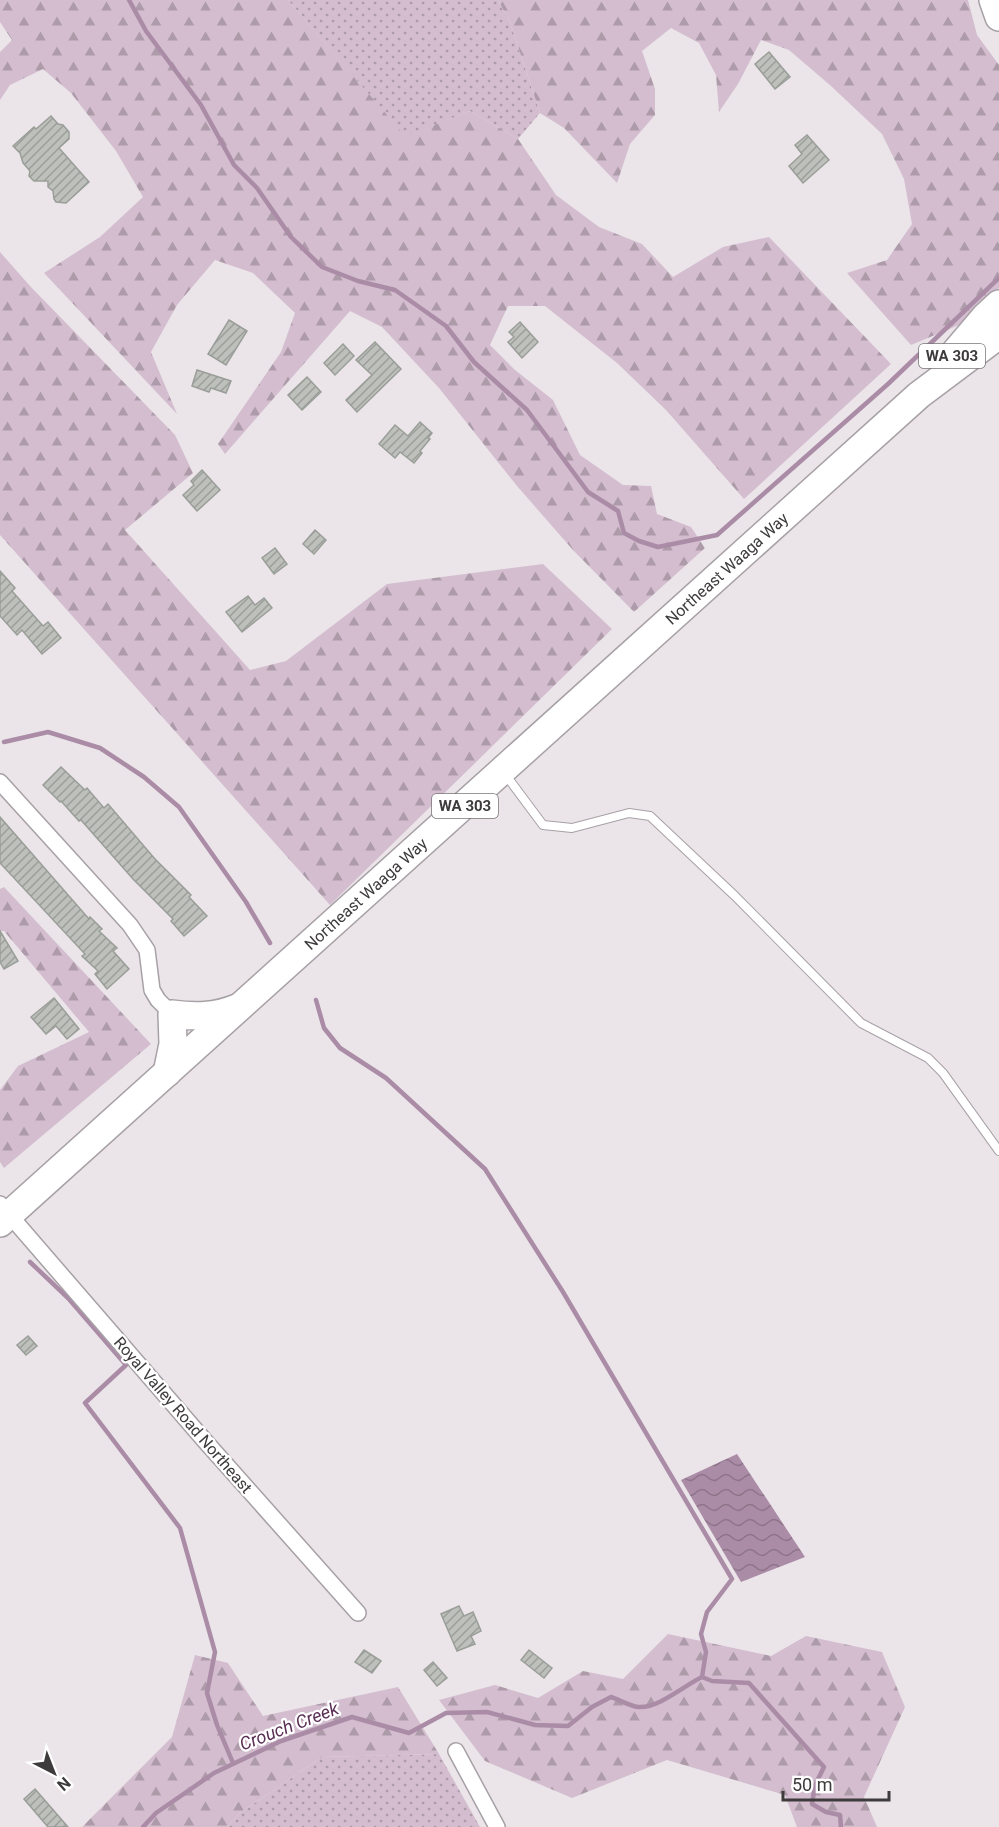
<svg xmlns="http://www.w3.org/2000/svg" width="999" height="1827" font-family="Roboto,sans-serif">
	<defs>
		<pattern id="grass-dots" width="8" height="8" patternUnits="userSpaceOnUse" patternTransform="scale(1.5)"><rect width="8" height="8" fill="#d3bdcf"/><path d="M2 2h.1M6 6h.1" fill="none" stroke="#ad9ba9" stroke-width="1.8" stroke-linecap="round"/></pattern>
		<pattern id="forest-firs" width="22" height="20" patternUnits="userSpaceOnUse" patternTransform="scale(1.5)"><rect width="22" height="20" fill="#d3bdcf"/><path d="M5 1l3.5 6h-7zM16 11l3.5 6h-7z" fill="#ad9ba9"/></pattern>
		<pattern id="water-waves" width="16" height="10" patternUnits="userSpaceOnUse" patternTransform="scale(1.5)"><rect width="16" height="10" fill="#ab8ca7"/><path d="M0 5q4-4 8 0t8 0" fill="none" stroke="#8d7489"/></pattern>
		<pattern id="building-hatch" width="6" height="6" patternUnits="userSpaceOnUse" patternTransform="scale(1.5)"><rect width="6" height="6" fill="#bec1bb"/><path d="M-1 1l2-2M0 6l6-6M5 7l2-2" fill="none" stroke="#9c9e99"/></pattern>
	</defs>
	<rect width="100%" height="100%" fill="#ebe5ea"/>
	<!-- grass -->
	<g fill="url(#grass-dots)">
		<polygon points="288,0 498,0 510,22 540,113 518,139 470,111 405,137"/>
		<polygon points="439,1754 480,1827 227,1827 240,1813 322,1757"/>
	</g>
	<!-- forest -->
	<g fill="url(#forest-firs)">
		<polygon points="0,0 288,0 405,136 470,111 518,139 556,195 599,227 642,244 673,277 723,247 769,237 891,364 744,499 666,410 617,363 545,306 508,306 490,345 515,370 553,400 580,455 623,485 651,486 657,514 691,527 705,548 634,612 573,550 517,486 439,388 382,327 350,311 225,454 218,444 281,352 295,313 253,273 215,260 177,305 151,352 177,414 44,273 100,237 143,197 116,151 71,93 43,69 10,85 0,100 0,52 12,40 0,22"/>
		<polygon points="498,0 968,0 977,35 999,65 999,288 959,325 911,345 847,273 887,260 912,224 904,179 882,134 831,86 789,50 761,40 738,84 719,112 716,75 699,43 671,28 642,51 655,89 655,115 630,144 617,183 564,128 540,113 510,22"/>
		<polygon points="0,252 30,286 175,435 193,473 125,530 250,670 286,661 387,584 543,564 612,629 330,905 0,535"/>
		<polygon points="4,887 151,1044 4,1168 0,1162 0,1090 18,1066 89,1032 4,931 0,931 0,889"/>
		<polygon points="668,1634 771,1656 806,1636 882,1652 905,1707 864,1797 877,1827 797,1827 785,1795 667,1760 572,1798 485,1761 439,1700 495,1685 538,1698 583,1671 623,1679"/>
		<polygon points="195,1655 228,1663 263,1716 398,1687 439,1754 322,1757 240,1813 227,1827 82,1827 172,1737"/>
	</g>
	<!-- water -->
	<polygon fill="url(#water-waves)" points="737,1454 805,1557 741,1582 681,1480"/>
	<g fill="none" stroke-linecap="round" stroke-linejoin="round">
		<!-- stream -->
		<g stroke="#ab8ca7" stroke-width="4.5">
			<polyline points="129,0 146,31 201,105 234,165 257,188 291,237 322,267 358,281 395,290 446,326 474,362 527,410 588,492 618,511 624,533 639,541 658,547 717,535 888,384 999,278"/>
			<polyline points="4,742 48,732 100,748 144,777 179,807 246,902 270,943"/>
			<polyline points="316,1000 324,1028 340,1048 386,1078 485,1169 563,1292 732,1579 707,1612 701,1634 706,1652 702,1677"/>
			<polyline points="30,1262 68,1298 126,1365 85,1403 180,1528 215,1652 207,1693 217,1725 233,1763"/>
			<path d="M 143,1827 L 156,1813 L 214,1773 L 281,1741 L 352,1717 L 409,1733 L 446,1713 L 487,1712 L 535,1725 L 568,1726 L 592,1707 L 611,1697 C 620,1700 630,1706 638,1707 C 658,1709 685,1685 702,1677 L 712,1681 L 749,1683 L 824,1767 L 815,1785 L 812,1804 L 826,1812 L 840,1815 L 841,1827"/>
		</g>
	</g>
	<!-- building -->
	<g fill="url(#building-hatch)" stroke="#9a9e98" stroke-width="1.5">
		<polygon points="769,52 790,77 775,89 755,64"/>
		<polygon points="51,116 58,124 63,125 69,132 69,139 59,148 89,182 66,203 56,202 54,199 53,191 48,187 48,181 34,181 29,176 30,171 23,163 20,153 13,146 34,127 36,129"/>
		<polygon points="807,135 829,160 803,183 789,166 802,154 795,145"/>
		<polygon points="229,320 247,331 226,365 208,354"/>
		<polygon points="520,322 538,342 522,358 508,342 514,337 509,332"/>
		<polygon points="375,342 401,369 357,412 346,400 372,375 356,360"/>
		<polygon points="343,344 354,356 335,375 324,363"/>
		<polygon points="197,370 231,381 226,393 211,388 209,392 192,386"/>
		<polygon points="307,377 321,392 302,410 288,395"/>
		<polygon points="420,422 432,433 428,438 430,439 420,451 422,453 414,463 400,452 395,458 379,444 395,425 408,436"/>
		<polygon points="202,470 220,490 197,511 183,495 194,485 191,481"/>
		<polygon points="315,530 326,540 314,554 303,544"/>
		<polygon points="275,548 287,564 274,574 262,558"/>
		<polygon points="0,571 15,588 12,591 43,626 48,622 61,638 42,654 22,630 17,635 0,616"/>
		<polygon points="248,596 255,605 264,598 272,608 242,632 226,612"/>
		<polygon points="61,767 85,790 87,788 104,808 108,804 155,859 191,895 189,897 207,916 184,936 171,921 173,919 133,879 81,820 79,821 61,801 60,802 43,785"/>
		<polygon points="0,817 89,919 90,917 102,929 99,931 117,948 113,951 129,969 107,989 95,974 98,971 82,956 85,954 0,863"/>
		<polygon points="0,931 18,961 4,969 0,962"/>
		<polygon points="54,998 79,1029 67,1039 56,1026 46,1034 31,1017"/>
		<polygon points="28,1336 37,1346 26,1355 17,1345"/>
		<polygon points="459,1606 464,1616 473,1612 481,1631 471,1636 475,1644 457,1651 441,1614"/>
		<polygon points="364,1650 381,1661 372,1673 355,1662"/>
		<polygon points="529,1650 552,1668 544,1678 521,1660"/>
		<polygon points="433,1662 447,1678 437,1686 424,1670"/>
		<polygon points="35,1789 68,1827 48,1827 24,1799"/>
	</g>
	<g fill="none" stroke-linecap="round" stroke-linejoin="round">
		<!-- lane casing -->
		<g stroke="#a7a1a6" stroke-width="10">
			<polyline id="lane" points="505,774 543,825 572,828 629,813 650,816 735,896 861,1023 928,1058 943,1073 999,1151"/>
		</g>
		<!-- street casing -->
		<g stroke="#a7a1a6" stroke-width="18">
			<g id="street">
				<polyline points="0,782 130,925 147,950 152,990 158,1000 172,1014"/>
				<polyline points="0,1204 205,1441 358,1613"/>
				<polyline points="456,1751 497,1827"/>
			</g>
		</g>
		<!-- highway casing -->
		<g stroke="#a7a1a6" stroke-width="30">
			<g id="highway">
				<polyline points="993,0 999,17"/>
				<polyline points="951,357 985,317 999,304"/>
				<path d="M 167,1073 L 173,1044 L 172,1014 C 195,1017 215,1017 237,1008"/>
				<path id="s1" d="M 0,1223 L 919,395 L 999,335"/>
			</g>
		</g>
		<!-- lane -->
		<use href="#lane" stroke="#fff" stroke-width="8"/>
		<!-- street -->
		<use href="#street" stroke="#fff" stroke-width="15"/>
		<!-- highway -->
		<use href="#highway" stroke="#fff" stroke-width="27"/>
	</g>
	<g text-anchor="middle" dominant-baseline="central" stroke-width="4.5" stroke-linejoin="round" paint-order="stroke">
		<!-- shield labels -->
		<g fill="#fff" stroke="#787677" stroke-width="1.5">
			<rect x="919" y="344" width="66" height="24" rx="4.5"/>
			<rect x="432" y="794" width="66" height="24" rx="4.5"/>
		</g>
		<g font-size="15" font-weight="bold" fill="#3e3b3d">
			<text x="952" y="356">WA 303</text>
			<text x="465" y="806">WA 303</text>
		</g>
		<!-- street labels -->
		<g font-size="16" fill="#3e3b3d" stroke="#fff">
			<text stroke="none"><textPath href="#s1" startOffset="978">Northeast Waaga Way</textPath></text>
			<text stroke="none"><textPath href="#s1" startOffset="492">Northeast Waaga Way</textPath></text>
			<text transform="translate(183 1415) rotate(49)">Royal Valley Road Northeast</text>
		</g>
		<!-- water labels -->
		<g font-size="18" font-style="italic" fill="#5b3056" stroke="#fff">
			<text transform="translate(289 1726) rotate(-21)">Crouch Creek</text>
		</g>
	</g>
	<!-- north arrow -->
	<g transform="translate(54 1773) rotate(138)" stroke="#ffffff" stroke-width="4.5" paint-order="stroke">
	<path d="M0-4.5L10 22L0 15L-10 22Z" fill="#3e3b3d"/>
	<text y="-9" font-size="16" font-weight="bold" text-anchor="middle" fill="#3e3b3d">N</text>
	</g>
	<!-- scale -->
	<path d="M783 1791v9h106v-9" fill="none" stroke="#3e3b3d" stroke-width="3"/>
	<text x="792" y="1791" font-size="18" fill="#3e3b3d" stroke="#ffffff" stroke-width="4.5" paint-order="stroke">50 m</text>
</svg>
